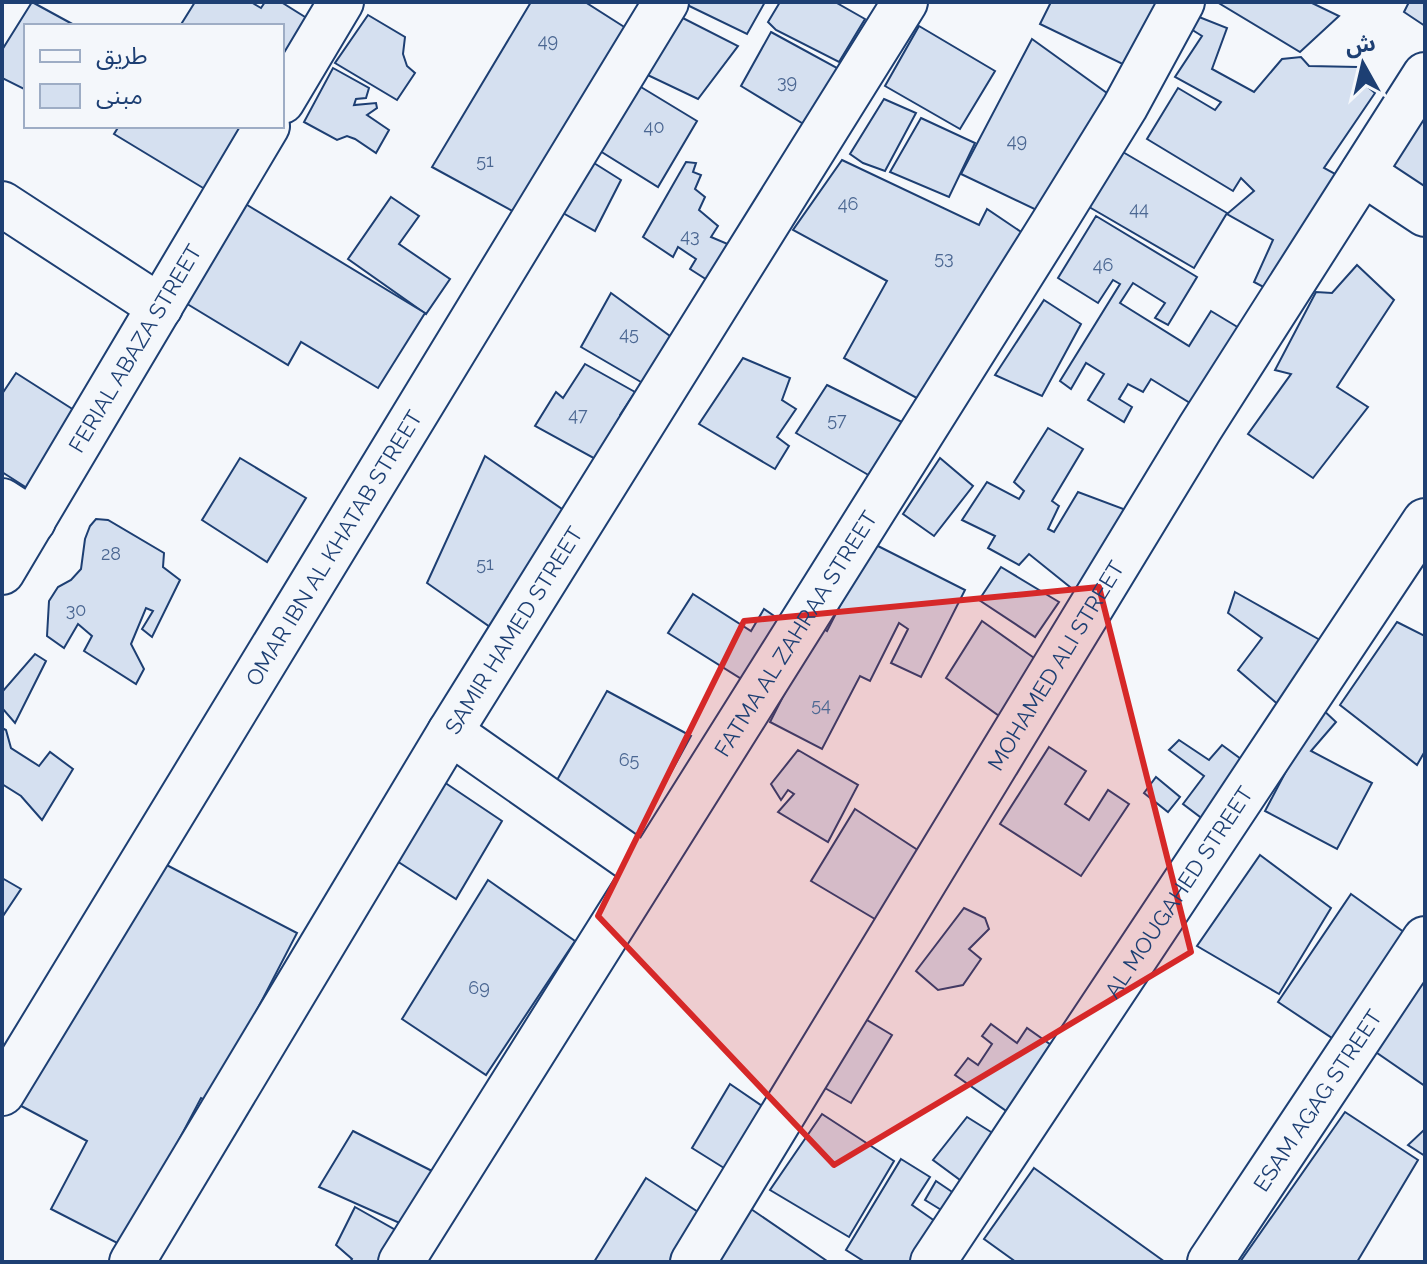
<svg xmlns="http://www.w3.org/2000/svg" width="1427" height="1264" font-family="Raleway,'Noto Sans Arabic',sans-serif">
	<rect width="100%" height="100%" fill="#f4f7fb"/>
	<!-- building -->
	<g fill="#d5e0f0" stroke="#1d3f73" stroke-width="2">
		<polygon points="32,2 76,26 26,26 26,90 2,78 2,50"/>
		<polygon points="195,2 251,2 261,8 265,2 281,2 321,27 282,90 282,26 180,26"/>
		<polygon points="531,2 585,2 629,30 518,214 432,167"/>
		<polygon points="681,2 765,2 747,34"/>
		<polygon points="780,2 835,2 865,19 839,62 776,30 768,22"/>
		<polygon points="1051,2 1173,2 1135,70 1040,24"/>
		<polygon points="1217,2 1310,2 1339,16 1300,52"/>
		<polygon points="1409,2 1425,2 1425,26 1404,12"/>
		<polygon points="669,11 738,46 698,99 635,69"/>
		<polygon points="368,15 405,37 403,54 407,66 415,73 397,100 335,63"/>
		<polygon points="1194,15 1227,28 1212,69 1254,92 1282,59 1301,57 1309,66 1358,67 1366,70 1361,81 1375,93 1324,168 1350,182 1271,291 1254,282 1273,240 1227,214 1254,191 1241,178 1233,191 1147,139 1178,88 1215,110 1221,102 1175,77 1202,36 1186,26"/>
		<polygon points="919,26 995,71 960,129 885,86"/>
		<polygon points="771,32 850,75 815,131 741,86"/>
		<polygon points="1032,39 1118,101 1047,215 961,174"/>
		<polygon points="333,68 369,88 366,98 356,99 354,105 376,103 377,108 367,115 389,130 376,153 355,139 347,136 337,140 304,122"/>
		<polygon points="631,81 697,121 658,187 592,146"/>
		<polygon points="1425,91 1425,191 1378,165"/>
		<polygon points="884,99 916,113 885,171 863,163 850,154"/>
		<polygon points="921,118 975,143 949,197 890,172"/>
		<polygon points="119,126 261,126 218,197 114,134"/>
		<polygon points="1116,148 1227,213 1194,268 1084,204"/>
		<polygon points="578,153 621,180 595,231 547,204"/>
		<polygon points="842,160 979,225 987,209 1030,238 933,407 844,358 887,281 793,230"/>
		<polygon points="686,162 696,163 693,172 701,175 695,189 705,197 699,210 718,226 711,237 730,245 715,285 690,269 696,259 678,247 673,257 643,237"/>
		<polygon points="391,197 419,216 399,244 450,279 426,314 348,259"/>
		<polygon points="239,200 425,313 378,388 301,342 288,365 179,299"/>
		<polygon points="1096,216 1197,277 1168,325 1155,318 1165,303 1133,283 1120,303 1189,346 1211,311 1254,337 1208,414 1151,379 1143,392 1128,384 1119,399 1132,407 1124,422 1088,400 1104,374 1086,363 1071,389 1060,381 1120,284 1113,280 1098,303 1058,278"/>
		<polygon points="1357,265 1394,300 1337,387 1368,407 1313,478 1248,434 1291,374 1275,370 1316,292 1332,293"/>
		<polygon points="611,293 685,347 653,389 581,347"/>
		<polygon points="1044,300 1081,324 1042,396 995,375"/>
		<polygon points="743,358 790,378 782,400 796,409 777,437 789,446 775,469 699,424"/>
		<polygon points="585,364 635,392 620,415 620,425 610,467 535,426 556,392 563,398"/>
		<polygon points="16,373 88,419 38,495 2,472 2,394"/>
		<polygon points="827,385 908,425 877,480 796,433"/>
		<polygon points="1048,428 1083,449 1052,501 1059,506 1048,529 1054,532 1078,492 1126,510 1075,591 1029,554 1019,565 988,548 995,536 962,520 987,482 1019,499 1024,491 1014,482"/>
		<polygon points="485,456 578,520 503,636 427,583"/>
		<polygon points="240,458 306,498 267,562 202,520"/>
		<polygon points="940,458 973,486 934,536 903,514"/>
		<polygon points="96,519 108,520 164,553 163,567 180,580 152,637 142,629 153,611 146,608 131,644 144,669 136,684 84,651 92,636 78,624 64,648 47,636 49,601 58,587 71,580 81,569 85,539 90,526"/>
		<polygon points="872,543 965,590 921,677 891,663 908,629 899,623 870,681 860,676 822,749 770,722 819,626 827,631"/>
		<polygon points="1001,567 1059,602 1035,637 979,600"/>
		<polygon points="1235,592 1320,640 1281,707 1238,670 1262,638 1228,613"/>
		<polygon points="693,594 751,631 764,609 793,629 756,688 668,633"/>
		<polygon points="982,621 1044,665 1009,723 946,678"/>
		<polygon points="1397,622 1425,636 1425,751 1417,765 1340,705"/>
		<polygon points="35,654 46,661 15,723 2,708 2,692"/>
		<polygon points="607,691 691,736 631,845 552,789"/>
		<polygon points="1320,707 1336,722 1311,751 1372,783 1337,849 1265,811"/>
		<polygon points="2,728 6,730 11,748 39,766 50,752 73,769 42,820 21,796 2,784"/>
		<polygon points="1179,740 1209,760 1222,745 1256,770 1216,829 1183,804 1204,776 1169,750"/>
		<polygon points="1049,747 1086,771 1065,804 1089,820 1108,790 1129,804 1081,876 1000,824"/>
		<polygon points="798,750 858,785 828,842 778,812 794,794 788,790 781,800 771,784"/>
		<polygon points="435,776 502,821 456,899 386,854"/>
		<polygon points="1156,777 1180,797 1168,812 1144,793"/>
		<polygon points="855,809 933,860 890,928 811,881"/>
		<polygon points="1260,855 1331,908 1279,994 1197,946"/>
		<polygon points="159,861 297,933 209,1102 201,1098 123,1246 51,1209 87,1141 10,1100"/>
		<polygon points="2,878 21,889 3,916 2,916"/>
		<polygon points="488,880 575,941 486,1075 402,1019"/>
		<polygon points="1351,894 1419,943 1347,1048 1278,1002"/>
		<polygon points="964,908 985,918 989,929 969,949 981,959 963,985 938,990 916,971"/>
		<polygon points="1425,962 1425,1086 1367,1046"/>
		<polygon points="852,1011 892,1035 851,1103 811,1080"/>
		<polygon points="991,1024 1017,1043 1027,1028 1068,1057 1022,1122 955,1075 968,1058 978,1065 992,1044 982,1036"/>
		<polygon points="730,1084 765,1108 724,1168 692,1148"/>
		<polygon points="1345,1112 1418,1160 1357,1262 1240,1262"/>
		<polygon points="822,1114 894,1161 849,1237 770,1190"/>
		<polygon points="967,1117 1007,1142 975,1191 933,1160"/>
		<polygon points="1425,1129 1425,1156 1408,1145"/>
		<polygon points="353,1131 438,1174 404,1225 319,1187"/>
		<polygon points="901,1159 930,1177 912,1205 949,1231 927,1262 865,1262 846,1250"/>
		<polygon points="1034,1168 1165,1262 1016,1262 984,1239"/>
		<polygon points="646,1178 715,1223 689,1262 594,1262"/>
		<polygon points="936,1181 967,1202 956,1219 925,1200"/>
		<polygon points="355,1207 406,1236 392,1262 350,1262 352,1259 336,1245"/>
		<polygon points="751,1209 827,1261 716,1262"/>
	</g>
	<g fill="none" stroke-linecap="round" stroke-linejoin="round">
		<!-- street casing -->
		<g stroke="#1d3f73" stroke-width="48">
			<g id="street">
				<polyline points="282,101 341,2"/>
				<polyline points="1363,173 1425,214"/>
				<polyline points="2,204 160,307"/>
				<polyline points="2,501 33,521"/>
				<path id="s1" d="M 2,572 L 267,126"/>
				<polyline points="450,732 647,870"/>
				<path id="s2" d="M 2,1093 L 666,2"/>
				<path id="s3" d="M 132,1262 L 450,732 L 905,2"/>
				<path id="s4" d="M 401,1262 L 1054,222 L 1125,107 L 1182,2"/>
				<path id="s5" d="M 693,1262 L 1200,428 L 1425,75"/>
				<path id="s6" d="M 933,1262 L 1425,521"/>
				<path id="s7" d="M 1210,1262 L 1425,939"/>
			</g>
		</g>
		<!-- street -->
		<use href="#street" stroke="#f4f7fb" stroke-width="44"/>
	</g>
	<!-- marked area -->
	<path fill="#d62828" fill-opacity="0.2" stroke="#d62828" stroke-width="6" stroke-linejoin="round" d="M 1099,587 L 1191,952 L 834,1165 L 598,916 L 744,621 Z"/>
	<g text-anchor="middle" dominant-baseline="central" stroke-width="6" stroke-linejoin="round" paint-order="stroke">
		<!-- number labels -->
		<g font-size="18" fill="#4b6792">
			<text x="548" y="40">49</text>
			<text x="787" y="81">39</text>
			<text x="654" y="126">40</text>
			<text x="1017" y="140">49</text>
			<text x="485" y="160">51</text>
			<text x="848" y="203">46</text>
			<text x="1139" y="208">44</text>
			<text x="690" y="235">43</text>
			<text x="944" y="257">53</text>
			<text x="1103" y="264">46</text>
			<text x="629" y="333">45</text>
			<text x="578" y="414">47</text>
			<text x="837" y="419">57</text>
			<text x="111" y="553">28</text>
			<text x="485" y="563">51</text>
			<text x="76" y="609">30</text>
			<text x="821" y="704">54</text>
			<text x="629" y="759">65</text>
			<text x="479" y="987">69</text>
		</g>
		<!-- street labels -->
		<g font-size="22" fill="#1d3f73" stroke="#f4f7fb">
			<text stroke="none"><textPath href="#s1" startOffset="260">FERIAL ABAZA STREET</textPath></text>
			<text stroke="none"><textPath href="#s2" startOffset="638">OMAR IBN AL KHATAB STREET</textPath></text>
			<text stroke="none"><textPath href="#s3" startOffset="738">SAMIR HAMED STREET</textPath></text>
			<text stroke="none"><textPath href="#s4" startOffset="742">FATMA AL ZAHRAA STREET</textPath></text>
			<text stroke="none"><textPath href="#s5" startOffset="698">MOHAMED ALI STREET</textPath></text>
			<text stroke="none"><textPath href="#s6" startOffset="444">AL MOUGAHED STREET</textPath></text>
			<text stroke="none"><textPath href="#s7" startOffset="194">ESAM AGAG STREET</textPath></text>
		</g>
	</g>
	<!-- border -->
	<rect width="1427" height="1264" fill="none" stroke="#1d3f73" stroke-width="8"/>
	<!-- legend -->
	<rect x="24" y="24" width="260" height="104" fill="#f4f7fb" stroke="#9eadc5" stroke-width="2"/>
	<rect x="40" y="50" width="40" height="12" fill="#f4f7fb" stroke="#9eadc5" stroke-width="2"/>
	<text x="96" y="64" font-size="24" fill="#1d3f73">طريق</text>
	<rect x="40" y="84" width="40" height="24" fill="#d5e0f0" stroke="#9eadc5" stroke-width="2"/>
	<text x="96" y="104" font-size="24" fill="#1d3f73">مبنى</text>
	<!-- north arrow -->
	<g transform="translate(1363 64) rotate(352)" stroke="#f4f7fb" stroke-width="6" paint-order="stroke">
	<path d="M0-6L14 30L0 20L-14 30Z" fill="#1d3f73"/>
	<text y="-12" font-size="22" font-weight="bold" text-anchor="middle" fill="#1d3f73">ش</text>
	</g>
</svg>
